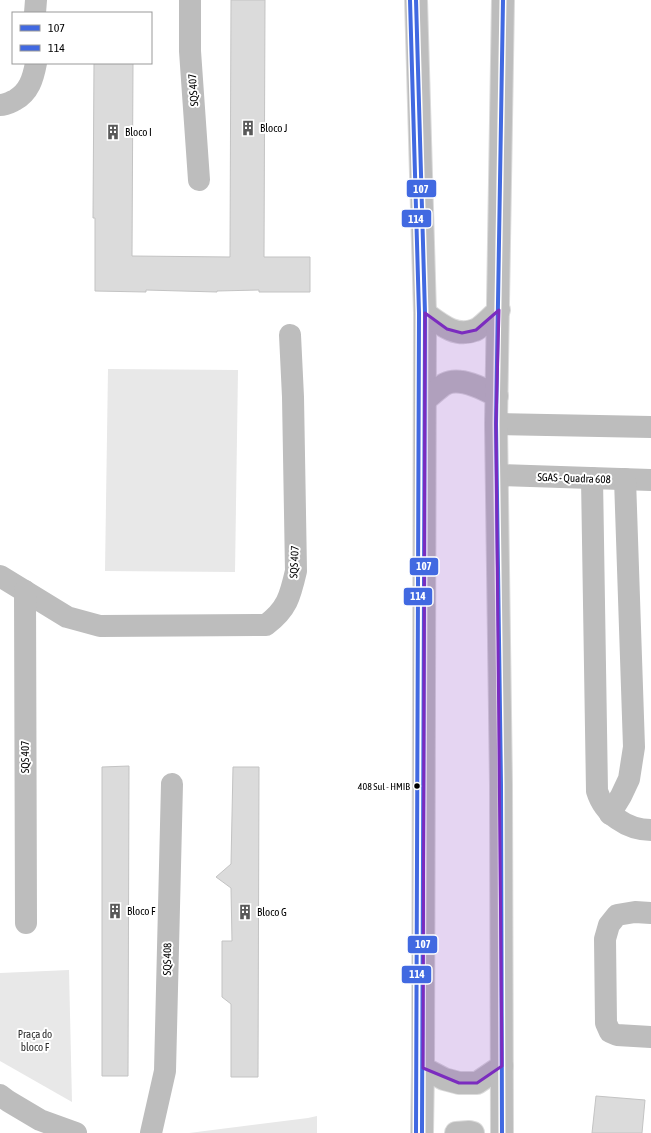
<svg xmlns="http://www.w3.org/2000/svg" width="651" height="1133" font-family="'Asap Condensed',sans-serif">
	<rect width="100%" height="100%" fill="#fff"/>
	<!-- green -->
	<g fill="#e8e8e8">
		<polygon points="108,369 238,370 235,572 105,571"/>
		<polygon points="69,970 72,1102 0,1061 0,973"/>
		<polygon points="317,1116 317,1133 189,1133 308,1118"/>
	</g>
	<!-- building -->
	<g fill="#dbdbdb" stroke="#c3c3c3">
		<polygon points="231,0 265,0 264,257 310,257 310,292 259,292 259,290 217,291 217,292 146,290 146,292 95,291 95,218 93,218 94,63 133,63 132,256 230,257"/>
		<polygon points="129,766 128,1076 102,1076 102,767"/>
		<polygon points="233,767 259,767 258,1077 231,1077 231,1004 222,997 222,941 232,941 231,888 216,877 231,864"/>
		<polygon points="596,1096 645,1100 642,1133 592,1133"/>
	</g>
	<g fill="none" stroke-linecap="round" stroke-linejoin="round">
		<!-- major casing -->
		<g stroke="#dbdbdb" stroke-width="24">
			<g id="major">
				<polyline points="416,0 425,313 423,1068 422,1133"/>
				<path d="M 425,313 C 440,324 456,338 475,330 C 481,328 493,315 499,310"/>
				<path d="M 425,400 C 432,395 438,388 445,384 C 460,376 484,389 497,396"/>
				<polyline points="423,1068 444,1079 459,1083 477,1083 502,1066"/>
				<polyline points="456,1133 469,1132 473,1133"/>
				<polyline points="502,1133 501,785 496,424 503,0"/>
			</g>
		</g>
		<!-- minor -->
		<g stroke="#bdbdbd" stroke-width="22">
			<polyline points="190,0 190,51 199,180"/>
			<polyline points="35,13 36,0"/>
			<path d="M 0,105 C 6,105 9,103 15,100 C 29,92 33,79 36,63"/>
			<polyline points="496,424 651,427"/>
			<polyline points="498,475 651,480"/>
			<path d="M 592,478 L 597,791 C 604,814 627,830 651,830"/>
			<path d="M 0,576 L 67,617 L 100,626 L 266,625 C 287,609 290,597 296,571 L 293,397 L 290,335"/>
			<polyline points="25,591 26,923"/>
			<polyline points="610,814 621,796 629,779 634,747 625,479"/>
			<polyline points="651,913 635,912 617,915 609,925 605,939 606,1023 610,1032 617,1035 651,1037"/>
			<polyline points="0,1095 8,1101 40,1120 76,1133"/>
			<polyline points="151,1133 165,1071 172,784"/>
		</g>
		<!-- major -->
		<use href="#major" stroke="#bdbdbd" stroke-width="22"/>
		<!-- bus-1 casing -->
		<g stroke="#fff" stroke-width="7">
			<g id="bus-1">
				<polyline points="416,0 425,313 422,1133"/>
				<polyline points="502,1133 501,785 496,424 503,0"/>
			</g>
		</g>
		<!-- bus-2 casing -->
		<g stroke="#fff" stroke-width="7">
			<polyline id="bus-2" points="410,0 419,313 416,1133"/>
		</g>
		<!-- bus-1 -->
		<use href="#bus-1" stroke="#4169e1" stroke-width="4"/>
		<!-- bus-2 -->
		<use href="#bus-2" stroke="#4169e1" stroke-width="4"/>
	</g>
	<!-- marked area -->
	<path fill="#7b2cbf" fill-opacity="0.2" stroke="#7b2cbf" stroke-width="3" stroke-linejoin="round" d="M 499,310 L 496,424 L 502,1066 L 477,1083 L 459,1083 L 423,1068 L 425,313 L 447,329 L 462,333 L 476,330 Z"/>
	<!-- icons -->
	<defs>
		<g id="building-bare" transform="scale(1.2)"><path d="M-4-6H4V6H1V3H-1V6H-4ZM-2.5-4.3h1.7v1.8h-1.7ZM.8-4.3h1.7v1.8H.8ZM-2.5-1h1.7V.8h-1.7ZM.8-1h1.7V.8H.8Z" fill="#595959" stroke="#fff" stroke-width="2.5" paint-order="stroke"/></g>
	</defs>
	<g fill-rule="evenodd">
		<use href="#building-bare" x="248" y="128"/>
		<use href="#building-bare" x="113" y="132"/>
		<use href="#building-bare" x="115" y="911"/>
		<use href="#building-bare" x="245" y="912"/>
	</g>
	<!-- markers -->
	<circle fill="#000" stroke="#fff" stroke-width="1.5" cx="417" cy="786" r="3.5"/>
	<g text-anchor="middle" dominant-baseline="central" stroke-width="4" stroke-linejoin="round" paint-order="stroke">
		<!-- bus labels -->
		<g font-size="10" fill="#000" stroke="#fff" text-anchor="end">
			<text x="410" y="786">408 Sul - HMIB</text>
		</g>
		<!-- street labels -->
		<g font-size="11" fill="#000" stroke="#fff">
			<text transform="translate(193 90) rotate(-94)">SQS 407</text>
			<text transform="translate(574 478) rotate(2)">SGAS - Quadra 608</text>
			<text transform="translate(294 562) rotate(-87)">SQS 407</text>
			<text transform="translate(25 757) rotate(-90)">SQS 407</text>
			<text transform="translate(167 959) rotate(-89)">SQS 408</text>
		</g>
		<!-- poi labels -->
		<g font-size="11" fill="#000" stroke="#fff" text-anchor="start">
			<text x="260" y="128">Bloco J</text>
			<text x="125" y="132">Bloco I</text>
			<text x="127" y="911">Bloco F</text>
			<text x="257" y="912">Bloco G</text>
		</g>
		<!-- park labels -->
		<g font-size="11" fill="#2c2c2c" stroke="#fff">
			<text x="35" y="1034">Praça do<tspan x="35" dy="13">bloco F</tspan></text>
		</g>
	</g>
	<g stroke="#fff" stroke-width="1.5">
		<rect x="406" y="179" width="31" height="19" rx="4" fill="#4169e1"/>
		<rect x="401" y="209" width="31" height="19" rx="4" fill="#4169e1"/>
		<rect x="409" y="557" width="30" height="19" rx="4" fill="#4169e1"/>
		<rect x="403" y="587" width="30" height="19" rx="4" fill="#4169e1"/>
		<rect x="407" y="935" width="31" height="19" rx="4" fill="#4169e1"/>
		<rect x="401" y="965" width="31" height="19" rx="4" fill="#4169e1"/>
	</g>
	<g font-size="11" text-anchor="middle" font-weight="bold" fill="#fff">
		<text x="421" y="193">107</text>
		<text x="416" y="223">114</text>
		<text x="424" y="570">107</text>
		<text x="418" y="600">114</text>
		<text x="423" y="948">107</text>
		<text x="417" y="978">114</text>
	</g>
	<!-- legend -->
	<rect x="12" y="12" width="140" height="52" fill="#ffffff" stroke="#999999"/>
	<rect x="20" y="25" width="20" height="6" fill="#4169e1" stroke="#999999"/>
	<text x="48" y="32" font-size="12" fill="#000000">107</text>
	<rect x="20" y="45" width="20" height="6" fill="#4169e1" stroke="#999999"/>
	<text x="48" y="52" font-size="12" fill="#000000">114</text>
</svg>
